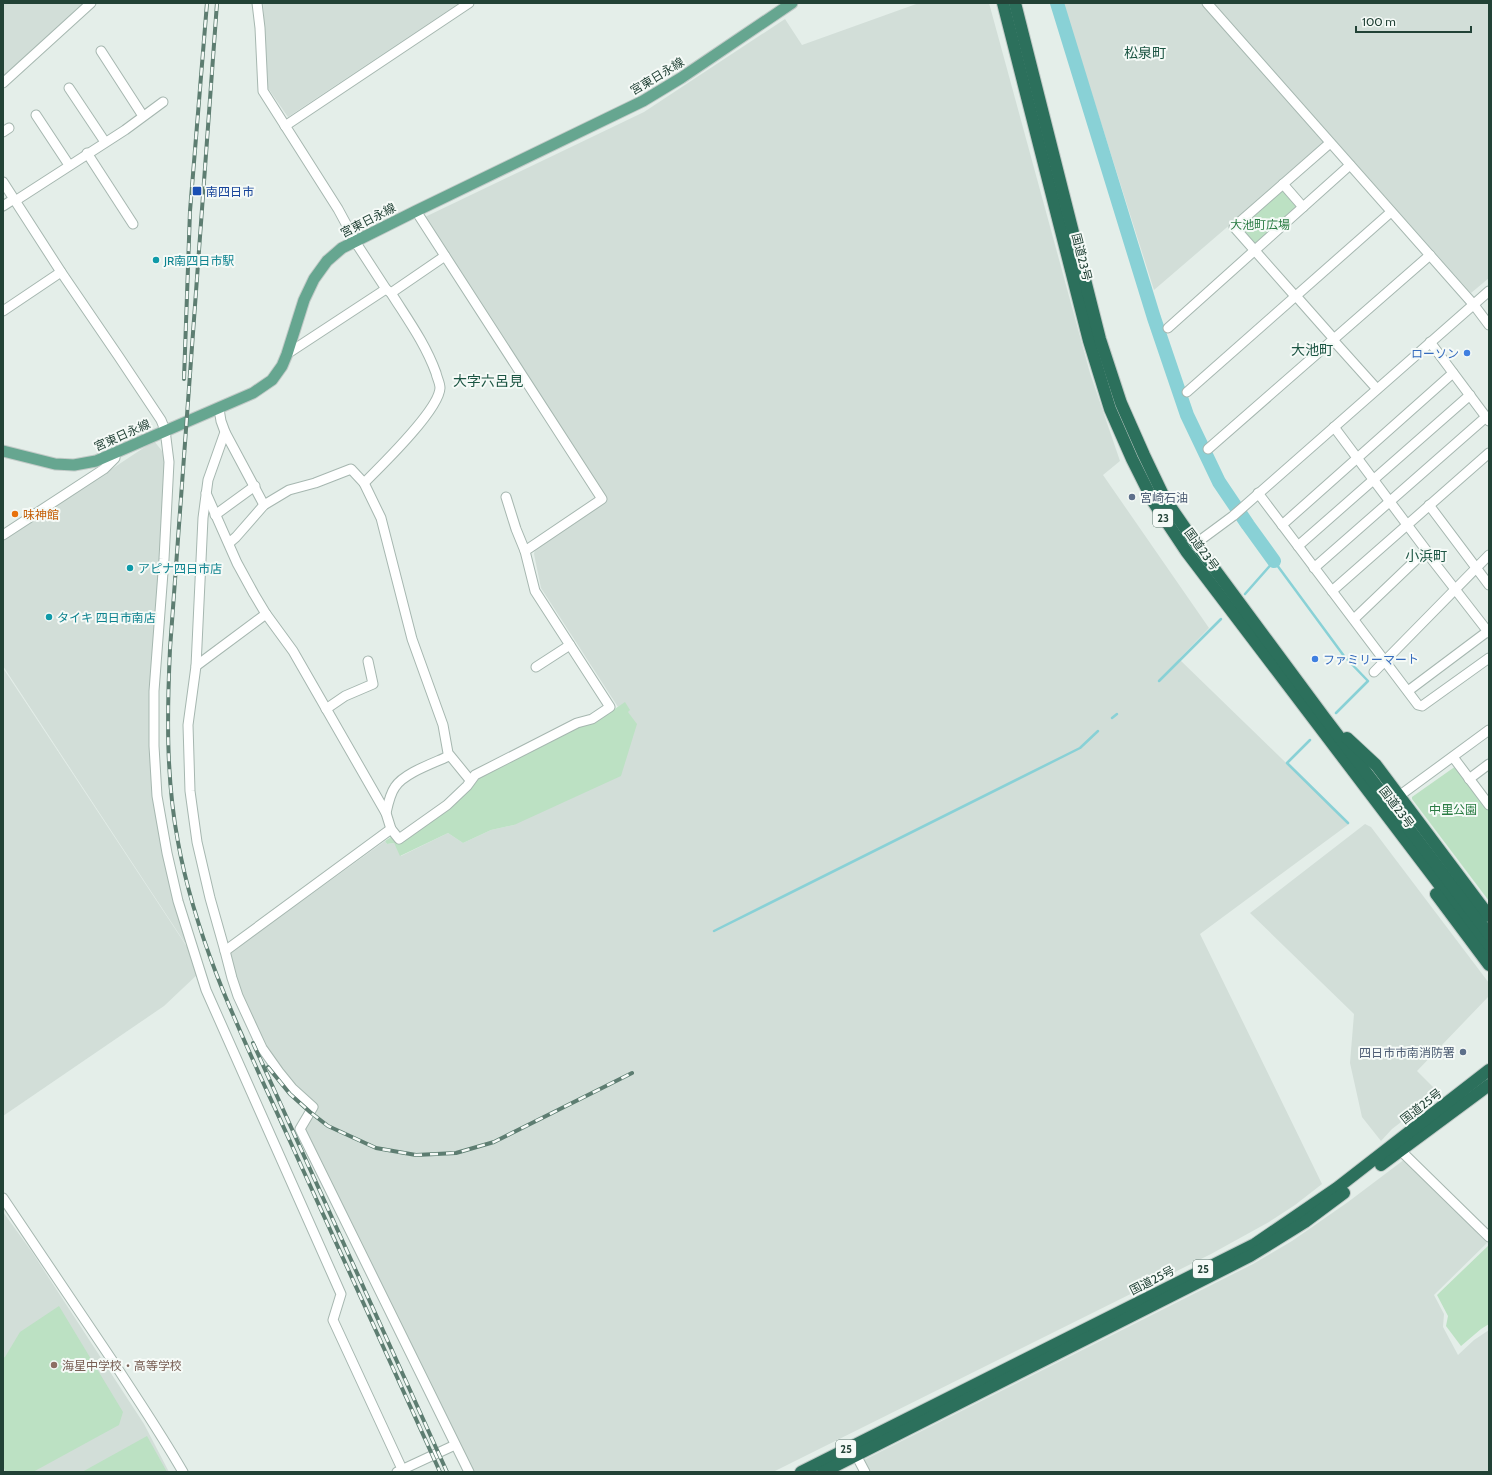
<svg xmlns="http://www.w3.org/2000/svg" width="1492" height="1475" font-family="Cabin,'Noto Sans JP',sans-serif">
	<rect width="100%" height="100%" fill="#e4eee9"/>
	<!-- built -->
	<g fill="#d2ded8">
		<polygon points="3,3 88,3 3,79"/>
		<polygon points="263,3 459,3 288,117 268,88"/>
		<polygon points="919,3 989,3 1090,373 1120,461 1103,475 1209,628 1179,659 1349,824 1200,934 1322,1184 1295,1205 1269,1222 1211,1254 773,1472 473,1472 305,1128 318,1105 290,1079 264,1042 247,1007 231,964 229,954 385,841 387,844 394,843 401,856 448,833 463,843 491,830 514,825 628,712 625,703 618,707 541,588 534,554 535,549 607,499 425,217 644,112 785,19 802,45"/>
		<polygon points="1063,3 1489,3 1489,278 1471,293 1332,137 1154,290"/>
		<polygon points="154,441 162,451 166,468 151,749 186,937 185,943 3,666 3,541"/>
		<polygon points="3,668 195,959 200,972 164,1006 3,1116"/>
		<polygon points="1365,824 1371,827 1489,983 1489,996 1417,1071 1439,1093 1392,1129 1381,1141 1362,1117 1350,1063 1354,1014 1250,913"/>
		<polygon points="1405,1159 1487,1243 1434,1295 1444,1314 1443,1327 1458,1355 1474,1340 1489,1330 1489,1472 871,1472 864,1460 1253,1264 1292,1241 1348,1202"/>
		<polygon points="3,1212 32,1252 144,1424 169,1472 3,1472"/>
	</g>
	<!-- green -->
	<g fill="#bce1c3">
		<polygon points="1283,189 1298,207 1257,243 1253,244 1239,228"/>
		<polygon points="625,702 630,710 628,712 637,724 621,776 514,825 491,830 463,843 448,833 400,856 394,843 387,844 385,841 391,837 398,841 478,777 578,726 594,723"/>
		<polygon points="1456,766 1489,811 1489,901 1412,799 1412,797"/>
		<polygon points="1489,1245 1489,1324 1481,1329 1461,1346 1446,1326 1448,1316 1437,1295"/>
		<polygon points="59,1306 123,1412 119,1425 33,1472 6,1472 3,1466 3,1358 5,1357 20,1332"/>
		<polygon points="147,1436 167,1472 82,1472"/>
	</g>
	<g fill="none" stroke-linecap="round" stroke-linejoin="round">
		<!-- stream -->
		<g stroke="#89d1d6" stroke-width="2.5">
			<polyline points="1245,594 1274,561 1344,656 1368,681 1336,713"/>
			<polyline points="1159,681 1221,619"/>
			<polyline points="1112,718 1117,714"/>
			<polyline points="1310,740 1287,763 1348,823"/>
			<polyline points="714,931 1080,748 1098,731"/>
		</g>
		<!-- river -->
		<polyline stroke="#89d1d6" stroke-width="14" points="1057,3 1154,318 1187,415 1219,482 1248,525 1274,561"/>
		<!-- minor casing -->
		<g stroke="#a6b7b0" stroke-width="11">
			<g id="minor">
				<path d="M 257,3 L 260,28 L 263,91 L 338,209 L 358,246 L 386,289 L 391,293 C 408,320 425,343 436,373 C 437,378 440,383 440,388 C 439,410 381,466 364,483"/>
				<polyline points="1207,3 1474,305 1489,325"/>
				<polyline points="101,51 143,116"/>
				<polyline points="3,83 91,3"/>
				<polyline points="69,88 105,142"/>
				<polyline points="36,115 69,165"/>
				<polyline points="285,126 469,3"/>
				<polyline points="3,132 9,128"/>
				<polyline points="87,153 133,224"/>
				<polyline points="3,182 61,272 119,357 161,420 165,430 169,462 164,559 154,691 154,746 157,796 167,853 178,901 206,990 341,1294 333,1320 402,1469"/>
				<polyline points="1283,184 1303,207"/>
				<polyline points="15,201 125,130 163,102"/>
				<polyline points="3,206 14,199"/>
				<polyline points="391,293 445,256"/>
				<polyline points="1295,296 1234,227 1330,143"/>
				<polyline points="1296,296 1334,339"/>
				<polyline points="3,311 61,272"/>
				<polyline points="1168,328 1350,165"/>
				<polyline points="1333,340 1377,389"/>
				<polyline points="1430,342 1489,421"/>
				<polyline points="287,354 386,289"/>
				<polyline points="1187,392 1391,212"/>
				<polyline points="219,409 221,421 225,432 208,480 203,518 196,666 188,725 190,791 197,842 210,898 225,951 232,978 238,996 262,1048 279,1072 292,1088 313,1107 300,1129 469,1472"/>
				<polyline points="1334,427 1426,550 1430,557 1489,633"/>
				<polyline points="225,432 264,505"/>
				<polyline points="1208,449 1430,255"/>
				<polyline points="206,493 237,563 254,594 266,614 293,651 386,813 391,829 399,839 447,805 467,786 475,775 577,723 592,719 610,707 535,591 525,551 602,499 416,211"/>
				<polyline points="1258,493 1418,705 1422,706 1489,658"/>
				<polyline points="506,497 516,529 525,551"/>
				<polyline points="1429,505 1489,585"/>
				<polyline points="215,515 255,486"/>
				<polyline points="1282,525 1453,373"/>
				<polyline points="3,535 104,469 115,458 115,454"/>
				<polyline points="229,543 236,537 264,505 289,490 315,483 351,469 364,483 381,518 412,639 443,725 448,753 470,780"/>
				<polyline points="1298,546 1470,395"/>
				<polyline points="1191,547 1233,516 1489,291"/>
				<polyline points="1314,568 1486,417"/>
				<polyline points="1332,591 1489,453"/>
				<polyline points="1354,619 1421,555 1428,552"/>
				<polyline points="196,666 266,614"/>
				<polyline points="536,667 570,645"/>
				<polyline points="1374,672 1489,555"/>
				<polyline points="1408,691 1488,631"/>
				<polyline points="326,709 345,696 373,684 368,661"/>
				<polyline points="1453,757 1489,805"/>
				<polyline points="1469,779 1489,764"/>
				<polyline points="1399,796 1489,730"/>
				<path d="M 386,813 C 388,804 390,794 395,787 C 404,773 434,763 449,756"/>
				<polyline points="225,951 391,829"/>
				<polyline points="1400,1150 1489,1237"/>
				<path d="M 3,1198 C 41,1255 80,1312 118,1369 C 140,1403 163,1437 183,1472"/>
				<polyline points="856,1455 865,1472"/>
				<polyline points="397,1472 455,1445"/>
			</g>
		</g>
		<!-- major casing -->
		<g stroke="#c1cac7" stroke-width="13">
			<polyline id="major" points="3,451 55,464 74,465 96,461 253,393 272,380 282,366 287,354 304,300 314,279 327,261 342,248 416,211 643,101 681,78 792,3"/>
		</g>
		<!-- highway casing -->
		<g stroke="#c1cac7" stroke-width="14">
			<g id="highway">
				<polyline points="1003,3 1089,341 1110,409 1132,459 1154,503 1186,551 1489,950"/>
				<polyline points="1015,3 1100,339 1121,403 1144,455 1165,499 1196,544 1324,717 1489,934"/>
				<polyline points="1347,738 1376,765 1489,916"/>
				<polyline points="1436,894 1489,965"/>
				<polyline points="1381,1165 1489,1085"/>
				<polyline points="801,1472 1255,1244 1337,1188 1489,1070"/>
				<polyline points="823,1472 1250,1256 1305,1222 1344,1193"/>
			</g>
		</g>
		<!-- minor -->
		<use href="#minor" stroke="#fff" stroke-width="9"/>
		<!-- major -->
		<use href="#major" stroke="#66a690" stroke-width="11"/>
		<!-- highway -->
		<use href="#highway" stroke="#2c705c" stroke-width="12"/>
		<!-- rail casing -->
		<g stroke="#5d7d71" stroke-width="4">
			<g id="rail">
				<path d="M 217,3 L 170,649 C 167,714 166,778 178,842 C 197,947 245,1042 289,1139 C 339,1250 390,1361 440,1472"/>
				<polyline points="184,379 190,211 207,3"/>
				<polyline points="253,1043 447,1472"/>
				<polyline points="268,1067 290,1094 310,1112 328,1126 376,1148 416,1155 456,1153 494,1142 632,1073"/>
			</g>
		</g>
		<!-- rail -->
		<use href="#rail" stroke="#f5faf7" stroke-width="2.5" stroke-dasharray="8" stroke-linecap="butt"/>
	</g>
	<!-- markers -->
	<rect fill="#1a4fb4" stroke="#f5faf7" stroke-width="1.5" x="192" y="186" width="10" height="10" rx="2"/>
	<g fill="#0f9aa8" stroke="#f5faf7" stroke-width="1.5">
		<circle cx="156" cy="260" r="4"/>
		<circle cx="130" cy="568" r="4"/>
		<circle cx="49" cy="617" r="4"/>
	</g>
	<g fill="#3f7fe0" stroke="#f5faf7" stroke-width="1.5">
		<circle cx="1467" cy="353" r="4"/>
		<circle cx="1315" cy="659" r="4"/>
	</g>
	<g fill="#5c6f8a" stroke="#f5faf7" stroke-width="1.5">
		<circle cx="1132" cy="497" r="4"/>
		<circle cx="1463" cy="1052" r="4"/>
	</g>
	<circle fill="#e8710a" stroke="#f5faf7" stroke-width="1.5" cx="15" cy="514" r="4"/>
	<circle fill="#8d6e63" stroke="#f5faf7" stroke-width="1.5" cx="54" cy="1365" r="4"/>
	<g text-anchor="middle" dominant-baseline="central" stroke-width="4" stroke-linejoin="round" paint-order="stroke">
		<!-- shield labels -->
		<g fill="#f5faf7" stroke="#617970" stroke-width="1">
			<rect x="1153" y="509" width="20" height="18" rx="3"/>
			<rect x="1193" y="1260" width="20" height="18" rx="3"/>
			<rect x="836" y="1440" width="20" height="18" rx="3"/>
		</g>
		<g font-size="11" font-weight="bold" fill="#224236">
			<text x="1163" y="518">23</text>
			<text x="1203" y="1269">25</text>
			<text x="846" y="1449">25</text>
		</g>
		<!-- street labels -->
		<g font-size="12" fill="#224236" stroke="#f5faf7">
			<text transform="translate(657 76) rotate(-31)">宮東日永線</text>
			<text transform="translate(368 220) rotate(-27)">宮東日永線</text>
			<text transform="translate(1082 257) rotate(76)">国道23号</text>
			<text transform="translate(122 435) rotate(-24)">宮東日永線</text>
			<text transform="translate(1202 549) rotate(54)">国道23号</text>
			<text transform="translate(1397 807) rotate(53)">国道23号</text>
			<text transform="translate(1421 1106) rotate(-38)">国道25号</text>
			<text transform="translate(1152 1280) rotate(-27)">国道25号</text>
		</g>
		<!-- transit labels -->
		<g font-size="12" fill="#164399" stroke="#f5faf7" text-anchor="start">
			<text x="206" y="191">南四日市</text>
		</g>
		<!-- park labels -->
		<g font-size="12" fill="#297b42" stroke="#f5faf7">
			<text x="1260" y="224">大池町広場</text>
			<text x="1453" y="809">中里公園</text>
		</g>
		<!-- culture labels -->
		<g font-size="12" fill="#0d838f" stroke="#f5faf7" text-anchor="start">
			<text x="164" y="260">JR南四日市駅</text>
			<text x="138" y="568">アピナ四日市店</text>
			<text x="57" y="617">タイキ 四日市南店</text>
		</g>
		<!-- shop labels -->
		<g font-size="12" fill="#366cbe" stroke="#f5faf7" text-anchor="end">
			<text x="1459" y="353">ローソン</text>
			<text x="1323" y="659" text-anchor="start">ファミリーマート</text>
		</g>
		<!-- service labels -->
		<g font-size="12" fill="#4e5e75" stroke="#f5faf7" text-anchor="start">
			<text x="1140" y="497">宮崎石油</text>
			<text x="1455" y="1052" text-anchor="end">四日市市南消防署</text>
		</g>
		<!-- food labels -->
		<g font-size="12" fill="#c56008" stroke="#f5faf7" text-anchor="start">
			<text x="23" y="514">味神館</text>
		</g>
		<!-- education labels -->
		<g font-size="12" fill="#785e54" stroke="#f5faf7" text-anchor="start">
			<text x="62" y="1365">海星中学校・高等学校</text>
		</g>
		<!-- quarter labels -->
		<g font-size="14" fill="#1c5543" stroke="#f5faf7">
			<text x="1145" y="53">松泉町</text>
			<text x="1312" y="350">大池町</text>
			<text x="488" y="381">大字六呂見</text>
			<text x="1426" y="556">小浜町</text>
		</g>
	</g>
	<!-- border -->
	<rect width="1492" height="1475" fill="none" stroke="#224236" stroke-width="8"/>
	<!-- scale -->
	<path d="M1356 26v6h115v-6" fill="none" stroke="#224236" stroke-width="2"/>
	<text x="1362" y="26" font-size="12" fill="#224236" stroke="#f5faf7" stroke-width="3" paint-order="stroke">100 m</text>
</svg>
